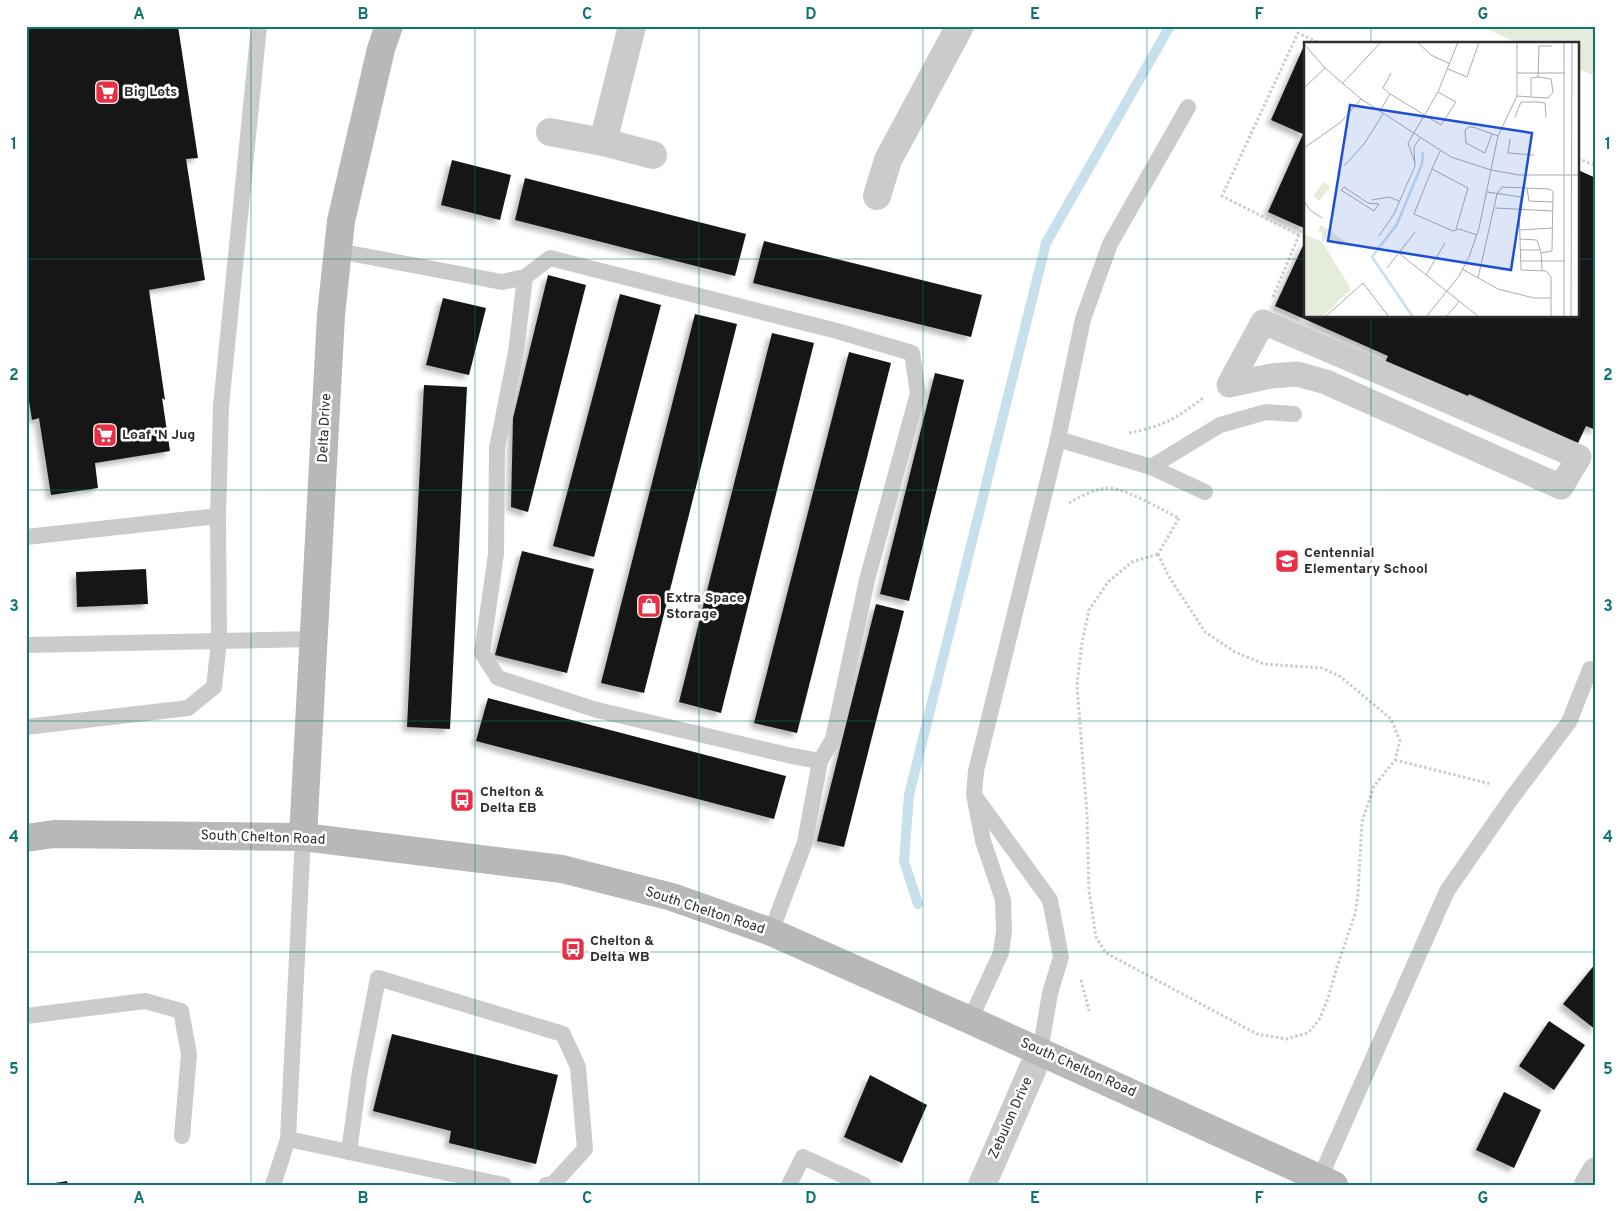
<svg xmlns="http://www.w3.org/2000/svg" width="1622" height="1211" font-family="Overpass,sans-serif">
	<defs>
		<filter id="shadow"><feDropShadow dx="-4.5" dy="4.5" stdDeviation="2.5" flood-color="#0004"/></filter>
	</defs>
	<rect width="100%" height="100%" fill="#fff"/>
	<!-- green -->
	<polygon fill="#e5ecdc" points="1480,26 1596,26 1596,77 1578,69 1578,44 1520,44"/>
	<g fill="none" stroke-linecap="round" stroke-linejoin="round">
		<!-- stream -->
		<polyline stroke="#c8e0ec" stroke-width="10" points="918,904 904,861 909,795 1046,243 1170,26"/>
	</g>
	<!-- building -->
	<g fill="#151515" filter="url(#shadow)">
		<polygon points="26,26 178,26 198,158 186,159 205,280 149,290 165,400 162,398 170,451 95,463 98,488 51,495 39,418 32,420 26,382"/>
		<polygon points="1303,48 1306,49 1306,229 1268,212 1303,134 1271,120"/>
		<polygon points="452,160 511,175 500,220 441,205"/>
		<polygon points="1578,170 1596,178 1596,430 1586,426 1578,443 1469,394 1464,403 1383,367 1388,356 1275,306 1306,239 1306,316 1578,316"/>
		<polygon points="525,178 746,234 735,276 515,220"/>
		<polygon points="764,241 982,295 971,337 753,283"/>
		<polygon points="548,275 586,285 528,512 511,507 513,418"/>
		<polygon points="620,294 661,305 594,557 553,546"/>
		<polygon points="443,298 486,308 469,375 426,365"/>
		<polygon points="695,314 737,324 644,693 601,683"/>
		<polygon points="772,333 814,343 721,713 679,702"/>
		<polygon points="849,352 891,363 797,733 754,723"/>
		<polygon points="935,373 964,380 909,601 880,594"/>
		<polygon points="424,385 467,387 450,729 407,727"/>
		<polygon points="522,551 594,569 567,673 495,655"/>
		<polygon points="146,569 148,604 77,607 76,572"/>
		<polygon points="876,604 904,611 844,847 817,841"/>
		<polygon points="488,698 786,776 774,819 476,741"/>
		<polygon points="1596,963 1596,1030 1563,1004"/>
		<polygon points="1549,1021 1585,1045 1554,1090 1519,1066"/>
		<polygon points="392,1034 558,1075 536,1164 449,1143 451,1131 373,1111"/>
		<polygon points="870,1075 927,1105 902,1163 844,1137"/>
		<polygon points="1504,1092 1541,1110 1514,1168 1476,1150"/>
		<polygon points="67,1181 68,1185 49,1185 49,1184"/>
	</g>
	<g fill="none" stroke-linecap="round" stroke-linejoin="round">
		<!-- path -->
		<g stroke="#cbcbcb" stroke-width="3" stroke-dasharray="2.5 2.5" stroke-linecap="butt">
			<polyline points="1578,158 1596,166"/>
			<polyline points="1299,235 1222,196 1298,33 1322,44"/>
			<polyline points="1273,297 1302,228"/>
			<path d="M 1129,433 C 1163,426 1176,419 1203,398"/>
			<path d="M 1069,503 C 1079,497 1093,490 1106,488 C 1122,486 1162,510 1179,518 L 1158,554"/>
			<polygon points="1158,554 1168,575 1205,632 1235,652 1264,664 1322,668 1341,677 1391,719 1400,741 1395,760 1374,786 1362,822 1358,894 1355,914 1337,967 1327,1001 1319,1020 1308,1033 1286,1039 1257,1034 1106,953 1096,937 1089,890 1087,815 1077,685 1082,642 1089,610 1108,582 1132,562"/>
			<polyline points="1395,760 1491,784"/>
			<polyline points="1081,980 1089,1011"/>
		</g>
		<!-- service -->
		<g stroke="#cbcbcb" stroke-width="16">
			<polyline points="338,251 502,282 525,277 550,258 837,331 912,353 918,393 867,580 833,739 820,761 792,756 597,710 498,678 482,653 496,554 497,448 516,352 525,277"/>
			<polyline points="1058,439 1151,467 1220,425 1266,412 1294,414"/>
			<polyline points="1151,467 1205,492"/>
			<polyline points="26,537 218,516"/>
			<polyline points="26,645 313,639"/>
			<polyline points="26,727 188,708 214,687 219,641 218,516 221,406 259,26"/>
			<polyline points="976,798 1050,900 1061,957 1050,993 1040,1052"/>
			<polyline points="771,932 805,842 820,761"/>
			<polyline points="26,1016 145,1001 181,1011 189,1054 182,1136"/>
			<polyline points="970,1020 1001,953 1004,931 1003,900 983,841 974,794 976,771 1058,439 1083,319 1110,244 1188,107"/>
			<polyline points="288,1139 504,1185"/>
			<polyline points="349,1152 360,1071 378,978 563,1034 578,1067 585,1149 553,1184 546,1185"/>
			<polyline points="1320,1178 1447,891 1511,799 1569,722 1590,669"/>
			<polyline points="273,1185 288,1139 303,837"/>
			<polyline points="789,1185 803,1157 864,1185"/>
		</g>
		<!-- pedestrian -->
		<polygon stroke="#cbcbcb" stroke-width="25" points="1263,322 1579,457 1561,487 1326,382 1297,374 1271,376 1229,385"/>
		<!-- minor -->
		<g stroke="#cbcbcb" stroke-width="28">
			<polyline points="550,132 603,142 653,155"/>
			<polyline points="603,142 632,26"/>
			<polyline points="877,196 888,160 960,26"/>
			<polyline points="982,1185 1040,1052"/>
			<polyline points="1588,1185 1596,1171"/>
		</g>
		<!-- secondary -->
		<g stroke="#b8b8b8" stroke-width="28">
			<polyline points="303,837 331,315 341,221 381,49 389,26"/>
			<polyline points="26,838 54,834 303,837 562,869 672,897 771,932 970,1020 1334,1185"/>
		</g>
	</g>
	<!-- grid -->
	<path fill="none" stroke="#0f766e" stroke-width="1" stroke-opacity="0.55" d="M 251,26 L 251,1185M 475,26 L 475,1185M 699,26 L 699,1185M 923,26 L 923,1185M 1147,26 L 1147,1185M 1371,26 L 1371,44M 26,259 L 1306,259M 1578,259 L 1596,259M 1371,316 L 1371,1185M 26,490 L 1596,490M 26,721 L 1596,721M 26,952 L 1596,952"/>
	<!-- icons -->
	<defs>
		<g id="supermarket-square" transform="scale(1.25)"><rect x="-9" y="-9" width="18" height="18" rx="4" fill="#e72f45" stroke="#fff"/><path d="M-6-5.5h2.5l.6 2H6L4.5 2H-2.5L-4.4-4H-6ZM-1.5 3.2a1.3 1.3 0 1 0 .1 0ZM3 3.2a1.3 1.3 0 1 0 .1 0Z" fill="#fff"/></g>
		<g id="school-square" transform="scale(1.25)"><rect x="-9" y="-9" width="18" height="18" rx="4" fill="#e72f45" stroke="#fff"/><path d="M0-5L7-2L0 1L-7-2ZM-4 1L0 2.5L4 1V4Q0 6-4 4Z" fill="#fff"/></g>
		<g id="shop-square" transform="scale(1.25)"><rect x="-9" y="-9" width="18" height="18" rx="4" fill="#e72f45" stroke="#fff"/><path d="M-5-2.5h2.3a2.7 3.5 0 0 1 5.4 0H5L5.5 6h-11ZM-1.5-2.5h3a1.5 2.3 0 0 0-3 0Z" fill="#fff"/></g>
		<g id="bus-square" transform="scale(1.25)"><rect x="-9" y="-9" width="18" height="18" rx="4" fill="#e72f45" stroke="#fff"/><path d="M-5-6H5V4H4V6H2V4H-2V6H-4V4H-5ZM-3.5-4V0h7V-4ZM-3.5 1.2v1.5H-2V1.2ZM2 1.2v1.5H3.5V1.2Z" fill="#fff"/></g>
	</defs>
	<g fill-rule="evenodd">
		<use href="#supermarket-square" x="107" y="92"/>
		<use href="#supermarket-square" x="105" y="435"/>
		<use href="#school-square" x="1287" y="561"/>
		<use href="#shop-square" x="649" y="606"/>
		<use href="#bus-square" x="462" y="800"/>
		<use href="#bus-square" x="573" y="949"/>
	</g>
	<g text-anchor="middle" dominant-baseline="central" stroke-width="5" stroke-linejoin="round" paint-order="stroke">
		<!-- poi labels -->
		<g font-size="14" font-weight="bold" fill="#2e2e2e" stroke="#fff" text-anchor="start">
			<text x="124" y="92">Big Lots</text>
			<text x="122" y="435">Loaf 'N Jug</text>
			<text x="1304" y="553">Centennial<tspan x="1304" dy="16">Elementary School</tspan></text>
			<text x="666" y="598">Extra Space<tspan x="666" dy="16">Storage</tspan></text>
			<text x="480" y="792">Chelton &amp;<tspan x="480" dy="16">Delta EB</tspan></text>
			<text x="590" y="941">Chelton &amp;<tspan x="590" dy="16">Delta WB</tspan></text>
		</g>
		<!-- street labels -->
		<g font-size="14" fill="#2e2e2e" stroke="#fff">
			<text transform="translate(325 428) rotate(-87)">Delta Drive</text>
			<text transform="translate(263 838) rotate(2)">South Chelton Road</text>
			<text transform="translate(705 911) rotate(18)">South Chelton Road</text>
			<text transform="translate(1078 1068) rotate(24)">South Chelton Road</text>
			<text transform="translate(1011 1118) rotate(-66)">Zebulon Drive</text>
		</g>
	</g>
	<!-- overview -->
	<g transform="translate(1304 42)">
		<rect width="275" height="275" fill="#fff"/>
		<path d="M 20,140 L 26,145 L 15,159 L 9,154 ZM 17,183 L 41,199 L 37,205 L 25,196 L 18,200 L 47,247 L 18,275 L 0,275 L 0,192 L 18,200 L 18,191 L 14,188 Z" fill="#e5ecdc"/>
		<path fill="none" stroke="#c8e0ec" stroke-width="2.5" d="M 109,275 L 68,215 L 93,182 L 118,122 L 119,110"/>
		<path fill="none" stroke="#ababab" stroke-width="1" d="M 113,0 L 127,13 L 146,22M 0,2 L 21,26 L 57,57 L 147,115 L 187,128 L 215,133 L 275,133M 144,27 L 163,35 L 175,0M 213,31 L 261,31M 38,42 L 77,0M 0,46 L 21,26M 86,52 L 79,46 L 87,31M 213,54 L 227,55 L 227,36 L 234,35 L 235,4 L 248,4M 227,55 L 244,56 L 249,50 L 247,37 L 234,35M 76,69 L 86,52 L 137,83 L 152,60 L 134,50M 211,75 L 217,60 L 234,60 L 241,61 L 242,75M 188,92 L 181,111 L 162,101 L 161,88 L 165,85 L 169,85 L 194,94M 206,97 L 204,111 L 230,113M 0,106 L 37,80 L 57,57M 111,121 L 104,101 L 134,50 L 154,0M 40,124 L 60,102 L 79,72M 128,127 L 136,109M 187,128 L 194,94 L 213,54 L 213,0M 40,145 L 64,161 L 75,162 L 70,169 L 37,148 ZM 219,145 L 215,167 L 217,228 L 242,229 L 247,235 L 247,275M 223,146 L 225,159 L 248,160M 183,150 L 217,155M 68,158 L 85,155 L 95,159M 0,159 L 6,168 L 18,176M 191,166 L 248,169M 152,187 L 164,146 L 128,127 L 110,172 L 149,189 L 155,187 L 173,193M 216,188 L 248,186M 75,194 L 90,172 L 111,124 L 110,105 L 116,96M 216,197 L 233,198 L 237,211M 216,208 L 237,208M 96,212 L 175,275M 217,219 L 260,219M 83,226 L 111,190M 158,227 L 194,247 L 230,256 L 247,256M 122,233 L 141,201M 174,236 L 193,152 L 198,145 L 246,147 L 249,150 L 248,209 L 237,211 L 238,229M 21,275 L 59,241 L 85,275M 122,275 L 155,234 L 165,215 L 175,186 L 187,128M 142,275 L 155,260M 260,275 L 260,0M 267,275 L 268,0"/>
		<path fill="#1d4ed8" fill-opacity="0.15" stroke="#1d4ed8" stroke-width="2.5" d="M 46,63 L 228,91 L 207,228 L 24,199 Z"/>
		<rect width="275" height="275" fill="none" stroke="#2e2e2e" stroke-width="2.5"/>
	</g>
	<!-- border -->
	<rect width="1622" height="1211" fill="none" stroke="#ffffff" stroke-width="55"/>
	<rect x="28" y="28" width="1566" height="1156" fill="none" stroke="#0f766e" stroke-width="2"/>
	<g font-size="16" text-anchor="middle" font-weight="bold" fill="#0f766e">
		<text x="139" y="19">A</text>
		<text x="363" y="19">B</text>
		<text x="587" y="19">C</text>
		<text x="811" y="19">D</text>
		<text x="1035" y="19">E</text>
		<text x="1259" y="19">F</text>
		<text x="1483" y="19">G</text>
		<text x="14" y="149">1</text>
		<text x="1608" y="149">1</text>
		<text x="14" y="380">2</text>
		<text x="1608" y="380">2</text>
		<text x="14" y="611">3</text>
		<text x="1608" y="611">3</text>
		<text x="14" y="842">4</text>
		<text x="1608" y="842">4</text>
		<text x="14" y="1074">5</text>
		<text x="1608" y="1074">5</text>
		<text x="139" y="1203">A</text>
		<text x="363" y="1203">B</text>
		<text x="587" y="1203">C</text>
		<text x="811" y="1203">D</text>
		<text x="1035" y="1203">E</text>
		<text x="1259" y="1203">F</text>
		<text x="1483" y="1203">G</text>
	</g>
</svg>
